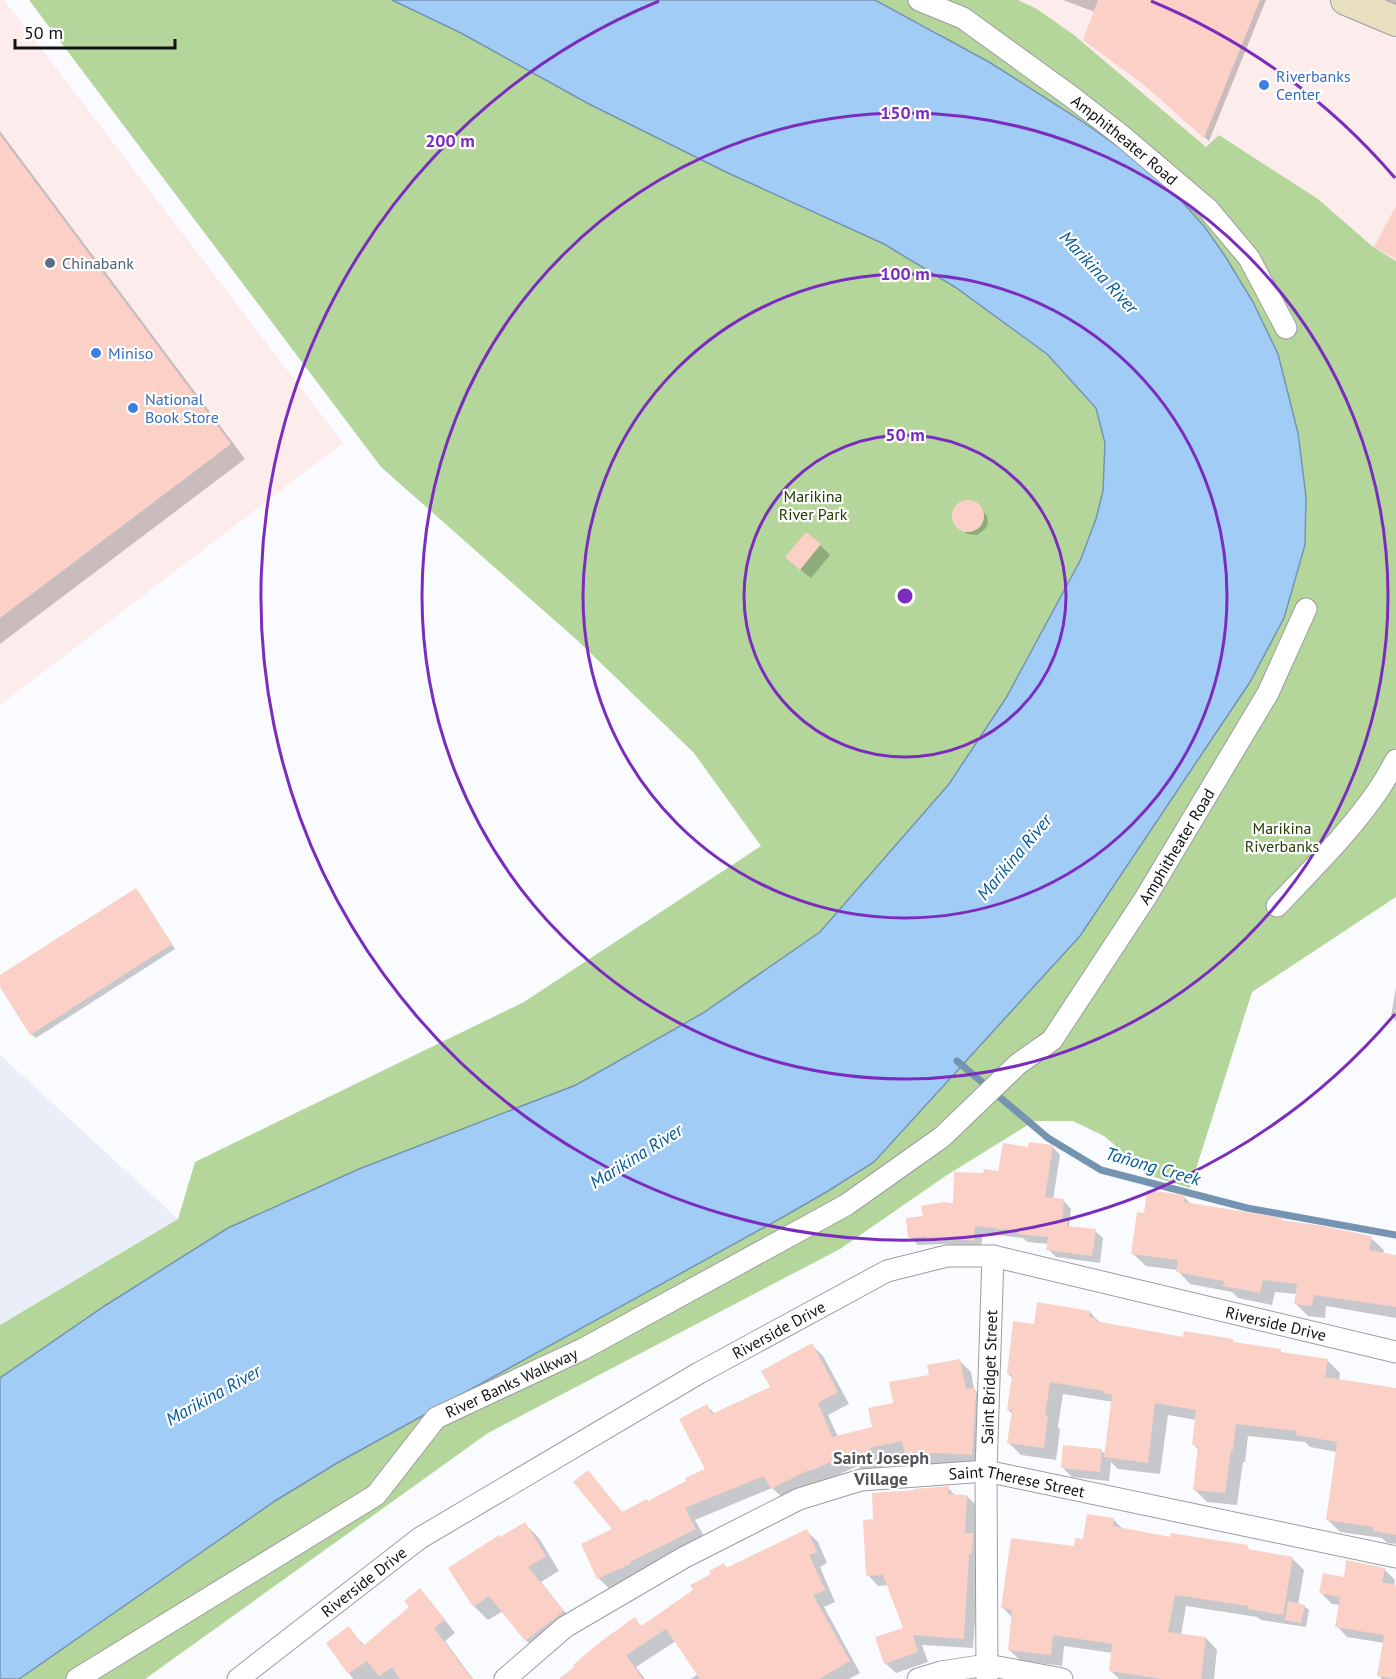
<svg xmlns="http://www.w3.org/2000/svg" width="1396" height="1679" font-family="'PT Sans',sans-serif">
	<rect width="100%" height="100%" fill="#f9fbfe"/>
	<!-- commercial -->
	<g fill="#fdecec">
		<polygon points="0,0 4,0 343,443 0,705"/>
		<polygon points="1018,0 1396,0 1396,261 1372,246 1318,199 1220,135 1206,148 1074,35 1037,9"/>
	</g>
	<!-- built -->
	<polygon fill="#eaeef9" points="0,1055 178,1219 0,1325"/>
	<!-- green -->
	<g fill="#b4d69a">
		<polygon points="29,0 392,0 461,33 589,104 728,173 884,244 955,287 1047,354 1096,408 1105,443 1103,491 1096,519 1080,561 1006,698 949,784 820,932 703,1013 576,1085 359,1169 106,1305 0,1378 0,1325 178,1219 195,1162 524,1002 761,846 694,753 578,641 381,467"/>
		<polygon points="875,0 1018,0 1037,9 1074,35 1206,147 1219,135 1318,199 1372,246 1396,261 1396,897 1252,992 1190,1188 1151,1176 1104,1136 1073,1121 1034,1121 944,1177 840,1249 488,1433 145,1679 19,1679 275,1501 337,1463 783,1217 828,1191 874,1162 1250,682 1284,618 1305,545 1306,497 1298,433 1278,354 1253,302 1225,256 1204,226 936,32"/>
	</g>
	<!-- water -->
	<polygon fill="#a0ccf6" stroke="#7594b2" stroke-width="1.5" points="392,0 875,0 989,62 1080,120 1133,157 1175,194 1204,226 1225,256 1253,302 1278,354 1298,433 1306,497 1305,545 1284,618 1250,682 1080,936 874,1162 828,1191 783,1217 337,1463 275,1501 19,1679 0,1679 0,1378 106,1305 228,1228 359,1169 576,1085 703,1013 820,932 949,784 1006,698 1080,561 1096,519 1103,491 1105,443 1096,408 1047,354 955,287 884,244 728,173 589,104 461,33"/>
	<!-- shadow -->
	<g fill="#0003">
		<polygon points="1063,0 1266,0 1209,141 1150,89 1095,12"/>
		<polygon points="1385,0 1396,0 1396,5"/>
		<polygon points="0,131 245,459 0,644"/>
		<polygon points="964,502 976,503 987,516 988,523 986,528 977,535 967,534 955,522 953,514 955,509 959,504"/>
		<polygon points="820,545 830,555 811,578 797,567"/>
		<polygon points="136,890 140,894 175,949 36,1038 31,1034 0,984 0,977"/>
		<polygon points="1396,987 1396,1021 1391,1016"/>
		<polygon points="1053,1147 1060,1155 1053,1200 1064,1201 1071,1209 1069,1226 1071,1228 1095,1231 1103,1238 1100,1263 1056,1257 1048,1249 1049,1244 1027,1242 1023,1238 983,1233 981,1248 944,1244 918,1245 910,1237 924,1218 955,1205 984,1175 999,1173 1029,1149"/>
		<polygon points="1184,1197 1192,1205 1281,1219 1284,1222 1371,1238 1384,1250 1383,1254 1396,1257 1396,1318 1326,1306 1325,1318 1308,1316 1295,1303 1297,1294 1275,1292 1272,1305 1238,1298 1232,1292 1190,1284 1177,1270 1146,1266 1133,1254 1146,1214"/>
		<polygon points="1090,1312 1101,1324 1184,1339 1233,1341 1236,1344 1280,1351 1284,1354 1328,1361 1340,1373 1339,1380 1396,1397 1396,1544 1387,1543 1382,1538 1340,1532 1328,1520 1337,1452 1310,1447 1305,1442 1248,1436 1245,1462 1243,1462 1237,1505 1207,1502 1194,1489 1199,1450 1193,1444 1196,1420 1168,1415 1160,1474 1118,1469 1111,1462 1109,1481 1072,1477 1062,1467 1101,1450 1106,1455 1113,1402 1063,1394 1058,1427 1060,1430 1056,1460 1021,1455 1009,1443 1013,1414 1008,1410 1013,1379 1008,1374 1035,1325"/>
		<polygon points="812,1345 823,1356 849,1404 828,1415 838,1437 874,1429 895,1404 930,1376 959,1360 971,1372 974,1389 986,1401 983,1465 928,1466 926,1464 918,1466 906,1453 881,1459 883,1467 863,1471 858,1466 822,1482 821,1481 784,1499 772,1488 695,1520 706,1540 610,1589 598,1578 615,1530 588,1472 623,1513 649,1502 707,1470 707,1406 715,1414 772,1388"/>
		<polygon points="948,1488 955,1495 967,1496 977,1506 976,1538 983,1545 979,1564 973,1648 922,1645 928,1662 896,1673 885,1663 905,1628 889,1585 878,1586 868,1575 874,1521"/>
		<polygon points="1114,1520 1124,1530 1171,1538 1247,1547 1251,1551 1292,1558 1304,1570 1298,1605 1304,1606 1309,1610 1306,1627 1261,1620 1257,1617 1186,1606 1181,1635 1206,1638 1217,1650 1214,1679 1119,1679 1110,1670 1113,1653 1064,1646 1062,1666 1021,1661 1009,1650 1013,1618 1003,1608 1075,1548"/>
		<polygon points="525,1524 539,1538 559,1571 541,1582 577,1627 541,1654 526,1640 503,1611 488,1620 474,1606 501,1539"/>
		<polygon points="807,1531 818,1542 827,1563 820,1567 835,1602 824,1607 860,1673 849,1679 691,1679 698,1674 676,1641 636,1667 645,1679 561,1679 635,1619 642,1627 695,1590 724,1565 728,1569"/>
		<polygon points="1384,1569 1395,1580 1394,1586 1396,1586 1396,1679 1382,1679 1378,1675 1384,1643 1347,1637 1337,1626 1340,1605 1332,1604 1321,1593 1345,1579"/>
		<polygon points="420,1590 431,1602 455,1633 445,1641 473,1679 353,1679 328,1643 348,1628 365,1646 411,1607"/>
	</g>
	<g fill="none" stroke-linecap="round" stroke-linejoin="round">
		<!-- stream -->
		<polyline stroke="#7594b2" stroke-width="7" points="957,1061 1048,1138 1101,1170 1247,1208 1396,1235"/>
	</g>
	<!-- building -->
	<g fill="#fbd1c7">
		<polygon points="1098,0 1260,0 1204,138 1144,85 1083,40"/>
		<polygon points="0,135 231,444 0,618"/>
		<polygon points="1396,206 1396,259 1374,247"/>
		<circle cx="968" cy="516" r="16"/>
		<polygon points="806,532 821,544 800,570 785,557"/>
		<polygon points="136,888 172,944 30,1035 0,987 0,975"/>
		<polygon points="1029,1142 1053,1145 1045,1197 1064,1199 1062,1221 1067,1221 1067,1226 1096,1229 1092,1256 1046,1250 1048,1237 1018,1234 1018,1231 975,1226 974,1241 935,1237 926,1238 926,1236 908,1238 906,1218 923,1216 921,1206 944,1202 953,1203 954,1172 983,1173 984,1169 998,1171 1003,1143 1028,1147"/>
		<polygon points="1147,1190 1185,1195 1184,1202 1282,1218 1281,1220 1323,1226 1372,1236 1369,1250 1396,1255 1396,1307 1314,1295 1312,1306 1294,1304 1297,1284 1263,1280 1260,1293 1223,1286 1224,1281 1176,1272 1178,1260 1131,1254 1137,1212 1144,1213"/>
		<polygon points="1037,1302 1090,1311 1089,1317 1096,1318 1095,1321 1183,1337 1184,1331 1233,1339 1233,1342 1281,1349 1281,1352 1328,1359 1325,1377 1396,1388 1396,1535 1373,1531 1373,1527 1326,1520 1337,1442 1296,1435 1297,1431 1236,1424 1233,1450 1231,1450 1225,1493 1193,1490 1198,1446 1192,1445 1196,1410 1155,1403 1148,1463 1104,1457 1112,1395 1104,1393 1104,1391 1050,1382 1045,1415 1048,1416 1044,1448 1007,1443 1012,1410 1007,1410 1012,1375 1007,1374 1013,1321 1034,1324"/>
		<polygon points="812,1343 838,1392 818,1403 832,1437 872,1427 868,1408 893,1403 889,1382 929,1375 927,1365 960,1359 966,1389 975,1388 976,1393 972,1455 936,1453 915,1455 915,1452 905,1455 902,1441 870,1448 872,1456 850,1461 849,1454 810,1471 809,1470 771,1489 764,1476 685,1508 696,1529 630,1562 631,1564 597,1579 581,1544 612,1529 573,1482 588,1470 622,1512 647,1499 648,1501 686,1481 685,1478 705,1469 679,1419 707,1404 712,1414 770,1387 761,1371"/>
		<polygon points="1063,1445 1102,1449 1100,1472 1061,1468"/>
		<polygon points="949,1486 948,1494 967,1495 965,1533 973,1533 972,1554 969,1554 964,1639 913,1635 918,1652 884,1664 875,1637 903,1628 883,1575 866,1576 863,1520 873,1519 872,1493 914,1490 914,1489"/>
		<polygon points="1087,1514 1114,1518 1113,1526 1170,1537 1170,1533 1248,1545 1247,1549 1293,1557 1283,1615 1248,1609 1249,1606 1175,1595 1168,1632 1206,1637 1201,1679 1162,1679 1109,1671 1112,1644 1053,1635 1051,1655 1008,1650 1012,1610 1001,1608 1011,1538 1074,1546 1075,1538 1083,1539"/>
		<polygon points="525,1522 546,1556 528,1567 564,1611 525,1641 489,1596 473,1607 448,1568 499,1535 500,1537"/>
		<polygon points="807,1529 817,1552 809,1555 825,1590 813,1595 850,1661 819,1679 700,1679 666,1629 626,1655 643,1679 559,1679 574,1667 573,1665 600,1642 635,1617 641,1626 693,1590 690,1585 711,1574 709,1571 724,1563 726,1568"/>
		<polygon points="1346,1560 1385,1568 1382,1582 1396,1585 1396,1679 1377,1676 1384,1635 1335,1627 1340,1597 1319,1593 1323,1573 1344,1577"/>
		<polygon points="420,1588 445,1620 434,1628 472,1679 400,1679 392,1667 379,1676 367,1661 348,1674 326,1643 349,1626 363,1646 409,1607 404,1601"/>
		<polygon points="1288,1601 1305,1605 1301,1623 1285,1620"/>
	</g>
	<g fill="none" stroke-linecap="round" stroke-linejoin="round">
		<!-- street casing -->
		<g stroke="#9c9da0" stroke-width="23">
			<g id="street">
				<path id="s1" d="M 919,0 L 963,18 L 1072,97 L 1122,136 L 1208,209 L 1249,258 L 1286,328"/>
				<path d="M 1277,906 C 1311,870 1348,834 1377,792 C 1384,782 1390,771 1396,760"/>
				<path id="s2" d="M 77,1679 L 376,1495 L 436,1418 L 583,1349 L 846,1205 L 942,1137 L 1018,1064 L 1052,1040 L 1146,897 L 1268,693 L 1306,609"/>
				<path id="s3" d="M 238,1679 L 420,1538 L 699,1373 L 887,1271 L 947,1256 L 993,1256 L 1396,1352"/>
				<path id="s4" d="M 505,1679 L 565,1627 L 683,1558 L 799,1499 L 861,1480 L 986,1471 L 1396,1557"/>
				<polyline points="918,1679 941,1672 987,1665 1062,1679"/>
				<path id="s5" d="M 987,1679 L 986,1471 L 993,1256"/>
			</g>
		</g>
		<!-- secondary casing -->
		<g stroke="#9c9da0" stroke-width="32">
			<polyline id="secondary" points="1346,0 1396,21"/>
		</g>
		<!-- street -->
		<use href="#street" stroke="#fff" stroke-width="21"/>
		<!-- secondary -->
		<use href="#secondary" stroke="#e8e0c0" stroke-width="30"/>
	</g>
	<!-- distance rings -->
	<g fill="none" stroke="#7b2cbf" stroke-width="3">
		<circle cx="905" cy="596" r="161"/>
		<circle cx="905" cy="596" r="322"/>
		<circle cx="905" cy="596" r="483"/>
		<path d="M1395 1014A644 644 0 1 1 659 1M1151 1A644 644 0 0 1 1395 178"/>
	</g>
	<!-- markers -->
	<g fill="#3f7fe0" stroke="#fff" stroke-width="2">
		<circle cx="1264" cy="85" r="6"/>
		<circle cx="96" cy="353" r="6"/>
		<circle cx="133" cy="408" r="6"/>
	</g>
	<circle fill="#5c6f8a" stroke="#fff" stroke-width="2" cx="50" cy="263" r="6"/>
	<g text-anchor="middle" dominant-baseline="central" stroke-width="4.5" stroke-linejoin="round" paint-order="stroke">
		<!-- shop labels -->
		<g font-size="16" fill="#366cbe" stroke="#fff" text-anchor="start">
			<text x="1276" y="76">Riverbanks<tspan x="1276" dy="18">Center</tspan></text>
			<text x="108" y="353">Miniso</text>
			<text x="145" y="399">National<tspan x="145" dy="18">Book Store</tspan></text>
		</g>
		<!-- street labels -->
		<g font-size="16" fill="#101112" stroke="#fff">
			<text stroke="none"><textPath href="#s1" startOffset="250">Amphitheater Road</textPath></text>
			<text stroke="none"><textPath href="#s2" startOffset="1406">Amphitheater Road</textPath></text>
			<text stroke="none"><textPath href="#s3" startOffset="1167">Riverside Drive</textPath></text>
			<text stroke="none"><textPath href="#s3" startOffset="645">Riverside Drive</textPath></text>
			<text stroke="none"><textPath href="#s5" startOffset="302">Saint Bridget Street</textPath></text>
			<text stroke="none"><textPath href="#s2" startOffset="532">River Banks Walkway</textPath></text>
			<text stroke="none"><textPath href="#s4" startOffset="568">Saint Therese Street</textPath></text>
			<text stroke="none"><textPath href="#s3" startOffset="159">Riverside Drive</textPath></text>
		</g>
		<!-- service labels -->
		<g font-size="16" fill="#4e5e75" stroke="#fff" text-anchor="start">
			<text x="62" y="263">Chinabank</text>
		</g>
		<!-- park labels -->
		<g font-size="16" fill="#223e00" stroke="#fff">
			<text x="813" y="496">Marikina<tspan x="813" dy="18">River Park</tspan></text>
			<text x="1282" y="828">Marikina<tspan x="1282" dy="18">Riverbanks</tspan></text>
		</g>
		<!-- water labels -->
		<g font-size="18" font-style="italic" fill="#005a98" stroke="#fff">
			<text transform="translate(1099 272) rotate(47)">Marikina River</text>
			<text transform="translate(1014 857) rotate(-50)">Marikina River</text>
			<text transform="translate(636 1156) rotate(-32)">Marikina River</text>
			<text transform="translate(1153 1166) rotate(16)">Tañong Creek</text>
			<text transform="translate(213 1395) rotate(-29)">Marikina River</text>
		</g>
		<!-- neighbourhood labels -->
		<g font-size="18" font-weight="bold" fill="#535457" stroke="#fff">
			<text x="881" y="1457">Saint Joseph<tspan x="881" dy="21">Village</tspan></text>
		</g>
	</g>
	<circle cx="905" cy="596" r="9" fill="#7b2cbf" stroke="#fff" stroke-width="3"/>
	<g font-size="18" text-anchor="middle" font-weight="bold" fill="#7b2cbf" stroke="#fff" stroke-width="4.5" stroke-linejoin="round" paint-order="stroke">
		<text x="905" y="119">150 m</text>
		<text x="450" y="147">200 m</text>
		<text x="905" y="280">100 m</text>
		<text x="905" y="441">50 m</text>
	</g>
	<!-- scale -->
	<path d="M15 39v9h160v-9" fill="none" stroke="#101112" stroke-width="3"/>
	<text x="24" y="39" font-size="18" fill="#101112" stroke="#ffffff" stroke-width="4.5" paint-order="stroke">50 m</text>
</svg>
